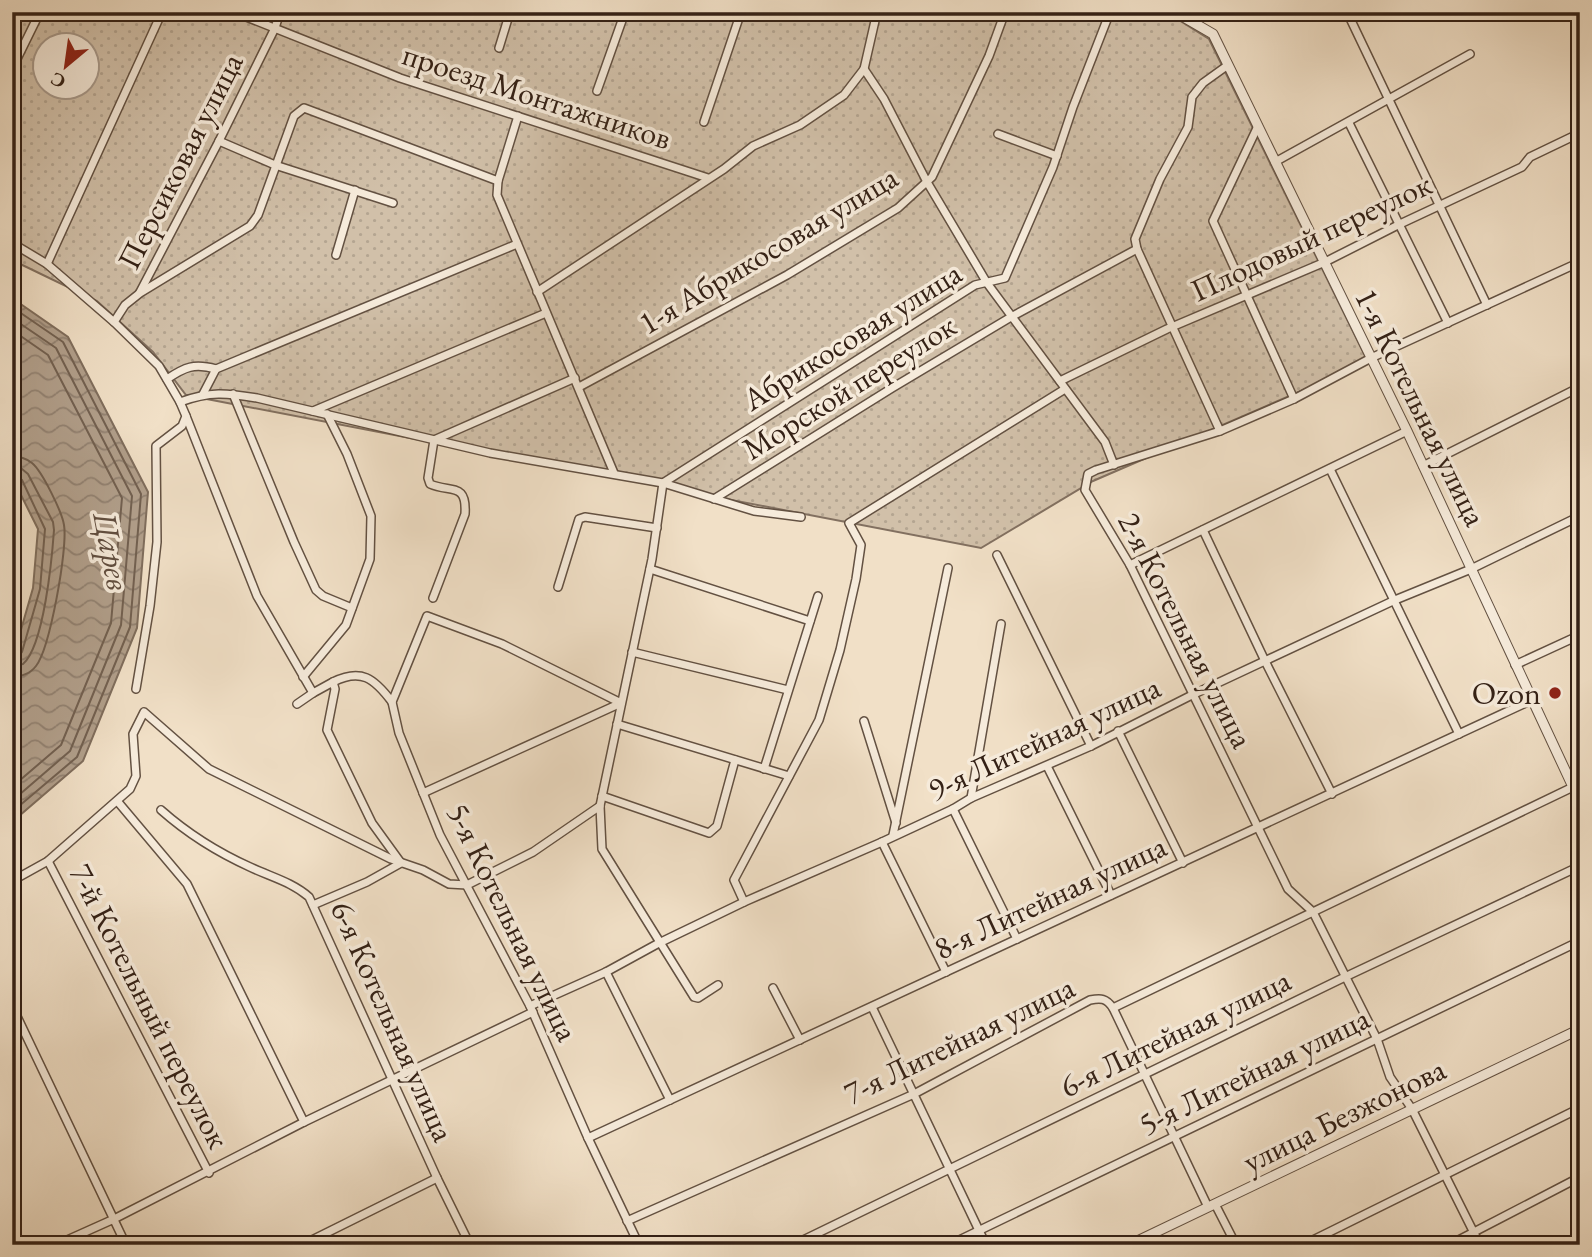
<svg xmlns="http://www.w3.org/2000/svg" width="1592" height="1257" font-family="'EB Garamond',serif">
	<defs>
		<pattern id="garden-dots" width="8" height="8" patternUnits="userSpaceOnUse" patternTransform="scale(1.75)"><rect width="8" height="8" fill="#d1c0a9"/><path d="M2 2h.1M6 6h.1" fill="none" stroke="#b4a591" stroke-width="1.8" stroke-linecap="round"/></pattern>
		<pattern id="water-waves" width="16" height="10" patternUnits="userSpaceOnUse" patternTransform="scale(1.75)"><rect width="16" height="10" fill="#b19f8b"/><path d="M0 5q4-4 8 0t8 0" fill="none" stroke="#918171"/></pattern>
	</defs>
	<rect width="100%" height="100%" fill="#f1e0c7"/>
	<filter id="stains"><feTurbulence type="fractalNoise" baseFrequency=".00286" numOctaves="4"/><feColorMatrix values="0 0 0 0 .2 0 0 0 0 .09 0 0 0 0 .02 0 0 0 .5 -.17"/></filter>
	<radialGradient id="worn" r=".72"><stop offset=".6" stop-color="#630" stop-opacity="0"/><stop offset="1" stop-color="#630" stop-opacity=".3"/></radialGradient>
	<!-- garden -->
	<path fill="url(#garden-dots)" stroke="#827060" stroke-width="2" fill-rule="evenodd" d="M 12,12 L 1166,12 L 1209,39 L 1368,362 L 1093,481 L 981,548 L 186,395 L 153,352 L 97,301 L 12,260 ZM 46,46 L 88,46 L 88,88 L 46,88 Z"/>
	<!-- water -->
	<polygon fill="url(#water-waves)" stroke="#7f6d5c" stroke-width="2" points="12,298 68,337 148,492 137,628 83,761 12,822 12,661 33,588 38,529 12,477"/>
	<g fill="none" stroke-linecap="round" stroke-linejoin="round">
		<!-- shore -->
		<g stroke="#726050" stroke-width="2">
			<polyline points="12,307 63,342 141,494 130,627 77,757 12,812"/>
			<polyline points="12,318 56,348 132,496 121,625 70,751 12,801"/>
			<polyline points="12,330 48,355 122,498 111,623 61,745 12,787"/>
			<path d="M 12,456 C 20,457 26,458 32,463 C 42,471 62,512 64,525 C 68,548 50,648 36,666 C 30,674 22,676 12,677"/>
			<path d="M 12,467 L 22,469 L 28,474 L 53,522 L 54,530 C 52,558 44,646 23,664 L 12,666"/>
			<polyline points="12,476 22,480 45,529 40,589 22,652 18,657 12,657"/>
		</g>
		<!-- minor casing -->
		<g stroke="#635142" stroke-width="10">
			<g id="minor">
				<polyline points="234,12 400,78 708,178"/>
				<polyline points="1093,12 1109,17"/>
				<polyline points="1347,12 1487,305"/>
				<polyline points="499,48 510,12"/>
				<polyline points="12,69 40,12"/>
				<polyline points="864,69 884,99 927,182 987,283 1105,442 1114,465"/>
				<polyline points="597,91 625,12"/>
				<polyline points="518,116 498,181 497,195 614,473"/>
				<polyline points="704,122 741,12"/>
				<polyline points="1349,123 1448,323"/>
				<polyline points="1258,126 1213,221 1294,399"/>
				<polyline points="998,134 1057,156"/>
				<polyline points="219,141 275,165 393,203"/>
				<polyline points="1275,162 1470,54"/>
				<polyline points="12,243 47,264 114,322 159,366 180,402 186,416 182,426 156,446 157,542 150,606 136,689"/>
				<polyline points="1137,249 1220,431"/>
				<polyline points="336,255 355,190"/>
				<polyline points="47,264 162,12"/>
				<polyline points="140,292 219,141 275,28 280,12"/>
				<polyline points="537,292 724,169 753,146 800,125 844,95 864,69 877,12"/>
				<polyline points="114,322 125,305 140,293 250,226 258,215 294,116 304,108 498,181"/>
				<path d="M 167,379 C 185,367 194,363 216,369"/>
				<polyline points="1060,381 1167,329 1325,262 1400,224 1522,167 1530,157 1580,133"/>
				<polyline points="579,387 787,275 898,208 932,177 989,56 1005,12"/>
				<polyline points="203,394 216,369 517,244"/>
				<polyline points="233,394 294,542 316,590 323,596 352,608"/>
				<path d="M 180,402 C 210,391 227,393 257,398 L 490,453 L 663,483 L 754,511 L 801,517"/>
				<polyline points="313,411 546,313"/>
				<polyline points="186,416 257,596 313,693 333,682"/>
				<polyline points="1423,466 1580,387"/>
				<polyline points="1330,469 1459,734"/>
				<polyline points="663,483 975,285 1005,278 1053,167 1073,107 1110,12"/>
				<polyline points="663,483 652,559 600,806 602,849 694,997 698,998 718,985"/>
				<polyline points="714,499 892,388 1011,317 1137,249 1135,239 1160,179 1188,127 1192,97 1203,83 1228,65"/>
				<polyline points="1203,530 1265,661 1332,794"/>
				<polyline points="997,555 1091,746"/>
				<polyline points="1130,565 1407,431"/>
				<polyline points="650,569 810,621"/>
				<polyline points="558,587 579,519 585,517 657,528"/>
				<path d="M 433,598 L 465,514 C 467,482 451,493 430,484 L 428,478 L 434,440 L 575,378"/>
				<polyline points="632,652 788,690"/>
				<polyline points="1515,665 1580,635"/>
				<polyline points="303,677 346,625 370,559 371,516 347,454 327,414"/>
				<polyline points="621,703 502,644 427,616 392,702 399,733 440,835 530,1006 588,1138 639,1245"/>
				<polyline points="297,704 313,693"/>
				<polyline points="864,721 896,823"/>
				<polyline points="617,724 789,776"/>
				<polyline points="1118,731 1183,863"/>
				<polyline points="1047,766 1111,895"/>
				<polyline points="764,769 818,596"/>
				<polyline points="1569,778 1580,773"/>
				<polyline points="423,793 621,703"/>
				<polyline points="602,796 709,833 717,826 735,760"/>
				<polyline points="971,798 1001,624"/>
				<polyline points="118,802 187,884 304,1122"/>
				<polyline points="953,809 1017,939"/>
				<path d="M 161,810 C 187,833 219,853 250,867 C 271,877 292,882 309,897 L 437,1178 L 470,1245"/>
				<polyline points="893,835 948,568"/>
				<polyline points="882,842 946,972"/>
				<polyline points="48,861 209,1173"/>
				<polyline points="12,881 48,861 130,789 136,776 133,734 144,712 209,769 391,859 423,870 449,884 467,885 533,852 600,806"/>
				<polyline points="744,902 734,880 819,720 840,650 856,579 861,545 849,523 1065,389"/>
				<path d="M 313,905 L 367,882 L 401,863 L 372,823 L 327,730 L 335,689 L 333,682 C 361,668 374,678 392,702"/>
				<polyline points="606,972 670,1100"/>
				<polyline points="773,988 800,1040"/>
				<polyline points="12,1006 126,1245"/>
				<polyline points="530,1006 606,972 659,943 744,902 882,842 953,809 971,798 1091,746 1192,695 1395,600 1471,569 1580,516"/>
				<polyline points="872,1007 986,1245"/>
				<polyline points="1113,1008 1208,1207"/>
				<polyline points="588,1138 1532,700"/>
				<polyline points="1215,1204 1236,1245"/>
				<path d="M 627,1221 L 914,1094 L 1090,1000 C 1101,998 1106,998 1113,1008 L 1573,787"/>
				<polyline points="56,1245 114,1219 304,1122 533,1012"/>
				<polyline points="302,1245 437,1178"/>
				<polyline points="793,1245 1345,977 1580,866"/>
				<polyline points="949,1245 1580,941"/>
				<polyline points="1303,1245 1580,1108"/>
				<polyline points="1449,1245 1580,1177"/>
				<polyline points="1480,1245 1412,1109 1390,1077 1377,1039 1313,912 1288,889 1130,565 1085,490 1088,474 1096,470 1220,431 1294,399 1371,358 1580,262"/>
			</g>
		</g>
		<!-- tertiary casing -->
		<g stroke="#635142" stroke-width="11">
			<g id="tertiary">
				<polyline points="1175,12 1213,34 1407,431 1580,802"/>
				<polyline points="1129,1245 1580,1029"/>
			</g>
		</g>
		<!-- minor -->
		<use href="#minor" stroke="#f6ebdb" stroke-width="7"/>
		<!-- tertiary -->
		<use href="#tertiary" stroke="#f6ebdb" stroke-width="9"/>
	</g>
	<!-- markers -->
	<circle fill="#8f2418" stroke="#f6ebdb" stroke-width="2.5" cx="1555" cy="693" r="7"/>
	<g text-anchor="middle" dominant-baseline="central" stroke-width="7" stroke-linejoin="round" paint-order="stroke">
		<!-- street labels -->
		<g font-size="32" fill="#342116" stroke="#f6ebdb">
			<text transform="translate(537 96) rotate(18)">проезд Монтажников</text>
			<text transform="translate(180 161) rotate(-63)">Персиковая улица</text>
			<text transform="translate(1311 237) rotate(-25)">Плодовый переулок</text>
			<text transform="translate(768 250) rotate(-31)">1-я Абрикосовая улица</text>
			<text transform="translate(852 336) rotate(-32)">Абрикосовая улица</text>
			<text transform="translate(849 387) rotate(-32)">Морской переулок</text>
			<text transform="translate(1421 407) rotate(64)">1-я Котельная улица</text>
			<text transform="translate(1186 630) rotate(63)">2-я Котельная улица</text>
			<text transform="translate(1044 738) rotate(-25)">9-я Литейная улица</text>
			<text transform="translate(1050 897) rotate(-25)">8-я Литейная улица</text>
			<text transform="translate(513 922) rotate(64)">5-я Котельная улица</text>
			<text transform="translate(150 1006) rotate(63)">7-й Котельный переулок</text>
			<text transform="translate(393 1021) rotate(66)">6-я Котельная улица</text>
			<text transform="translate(1175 1033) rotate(-26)">6-я Литейная улица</text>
			<text transform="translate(959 1040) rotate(-26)">7-я Литейная улица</text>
			<text transform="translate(1254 1071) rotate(-26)">5-я Литейная улица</text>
			<text transform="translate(1344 1115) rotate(-26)">улица Безжонова</text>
		</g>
		<!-- poi labels -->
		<g font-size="32" fill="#342116" stroke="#f6ebdb" text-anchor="end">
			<text x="1541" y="693">Ozon</text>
		</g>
		<!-- water labels -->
		<g font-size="33" font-style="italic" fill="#604d3f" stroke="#f6ebdb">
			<text transform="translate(112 551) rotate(79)">Царев</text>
		</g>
	</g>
	<!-- margin -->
	<rect width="1592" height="1257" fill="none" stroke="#f1e0c7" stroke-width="42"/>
	<rect x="14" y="14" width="1564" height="1229" fill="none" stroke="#342116" stroke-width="3.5"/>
	<rect x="21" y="21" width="1550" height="1215" fill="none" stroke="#342116" stroke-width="2"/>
	<!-- north arrow -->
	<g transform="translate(66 66) rotate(209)"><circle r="33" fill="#f6ebdb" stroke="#a89a8c" stroke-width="2"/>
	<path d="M0-5L12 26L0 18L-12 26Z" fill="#8f2418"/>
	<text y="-10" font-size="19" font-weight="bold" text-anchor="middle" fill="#342116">С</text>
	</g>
	<rect width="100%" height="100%" filter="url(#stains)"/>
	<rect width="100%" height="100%" fill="url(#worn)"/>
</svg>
